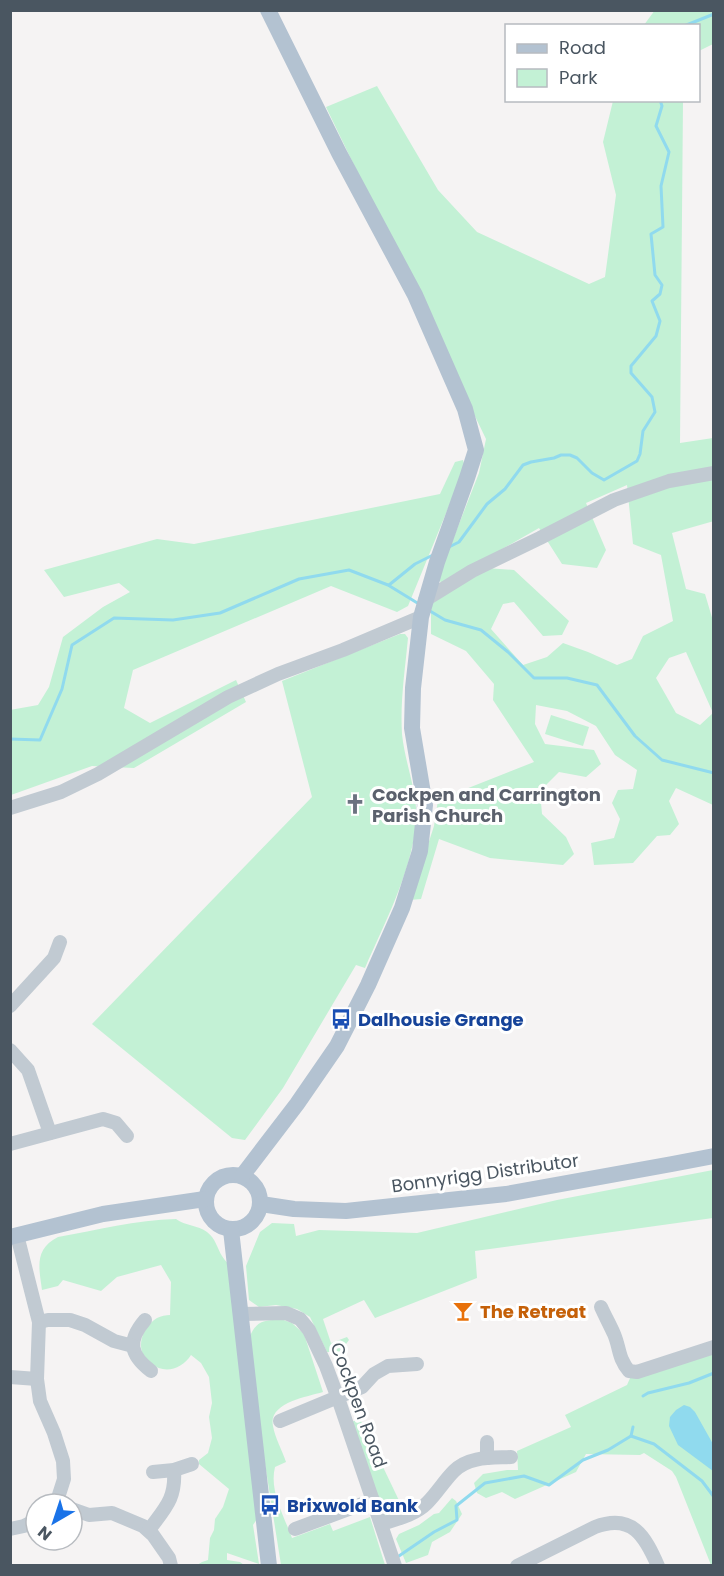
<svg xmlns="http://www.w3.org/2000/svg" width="724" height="1576" font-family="Poppins,sans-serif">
	<rect width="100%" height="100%" fill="#f5f3f3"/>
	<!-- green -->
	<g fill="#c3f1d5" fill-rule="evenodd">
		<polygon points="655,10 713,11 713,44 699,51 698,26 644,25"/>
		<path d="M 377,86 L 438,190 L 477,232 L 589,284 L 605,277 L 616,195 L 603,142 L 613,101 L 683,101 L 680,443 L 713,438 L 714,521 L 672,533 L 686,589 L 705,594 L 713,621 L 713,805 L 676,788 L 669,801 L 679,824 L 670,835 L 657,836 L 633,863 L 594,865 L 591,843 L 614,838 L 620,819 L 612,803 L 618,790 L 633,789 L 637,770 L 615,755 L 596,726 L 567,711 L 536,705 L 535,724 L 545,744 L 594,750 L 601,764 L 586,777 L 559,772 L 540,791 L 542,814 L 566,837 L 574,854 L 563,865 L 490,858 L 439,839 L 421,899 L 410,900 L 434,826 L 438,800 L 534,762 L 493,700 L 494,684 L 466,651 L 431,634 L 431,604 L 486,568 L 514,570 L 569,621 L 562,635 L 543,636 L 514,602 L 503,604 L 491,629 L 523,665 L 547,657 L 563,643 L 588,652 L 617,665 L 632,659 L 643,636 L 673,621 L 661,555 L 633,544 L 627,485 L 586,503 L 606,550 L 597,568 L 562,564 L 539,528 L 443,583 L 437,580 L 479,473 L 486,439 L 326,107 ZM 686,652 L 713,713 L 700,725 L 676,713 L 656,678 L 669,658 Z"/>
		<polygon points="463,460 465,467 408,606 397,612 331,586 133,670 124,708 150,723 236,680 246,702 134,768 92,766 11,795 10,710 38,705 49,687 63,637 103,607 130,592 119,583 64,597 44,570 157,539 194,544 440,494 455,462"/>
		<path d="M 400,634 L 405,634 L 408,638 C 405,670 400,702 402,734 C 405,765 419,794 416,825 C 410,875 385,922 365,968 L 356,965 L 283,1088 L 245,1140 L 232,1138 L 92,1024 L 312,797 L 282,681 Z"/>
		<polygon points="551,715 589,727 583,746 545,734"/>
		<polygon points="713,1170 713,1218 475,1251 477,1278 375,1318 364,1300 323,1319 331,1343 347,1337 349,1340 340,1352 327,1352 310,1317 297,1309 276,1305 259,1307 249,1300 246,1266 260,1232 272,1223 294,1224 296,1236 319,1230 417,1233 557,1200"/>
		<path d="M 176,1219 C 185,1226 198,1225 207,1232 C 216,1239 217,1248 222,1256 C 225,1261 229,1264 232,1268 L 257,1519 L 253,1525 L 259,1564 L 227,1553 L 227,1560 L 240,1562 L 244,1565 L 197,1565 L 202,1562 L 208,1560 L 210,1538 L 214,1530 L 215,1519 L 223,1507 L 229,1489 L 199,1464 L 199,1460 L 208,1453 L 212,1438 L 209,1417 L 212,1403 L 209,1377 L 201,1363 L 191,1355 C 182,1369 164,1375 151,1363 C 148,1360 145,1359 144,1356 C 136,1343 145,1325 157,1318 C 161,1316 166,1315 170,1315 L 171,1282 L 161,1265 L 117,1277 L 101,1291 L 63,1280 L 58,1286 L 42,1290 C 39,1268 34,1249 58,1237 C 97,1230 136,1220 176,1219 Z"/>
		<path d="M 281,1319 L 292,1323 L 304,1334 L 323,1392 C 306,1397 268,1403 273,1426 C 275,1438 282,1450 286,1462 L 275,1467 C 269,1491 284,1516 292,1538 L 330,1524 L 333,1531 L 370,1517 L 385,1565 L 281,1565 L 260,1432 L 250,1336 C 257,1320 264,1321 281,1319 Z"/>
		<polygon points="713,1351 713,1565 711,1565 676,1477 672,1471 644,1453 640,1455 586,1454 576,1472 515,1499 502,1492 486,1498 477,1493 474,1483 483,1474 507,1470 518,1470 517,1451 571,1427 565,1415 627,1385 631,1376"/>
		<polygon points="360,1419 405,1513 382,1518 348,1423"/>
		<polygon points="452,1498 456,1501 462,1514 450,1532 432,1542 428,1555 406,1563 396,1539 399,1534 419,1525 434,1514 439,1513"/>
	</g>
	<!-- water -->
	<polygon fill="#90daee" points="684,1405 690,1407 695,1412 713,1444 713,1471 678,1445 669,1426 670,1417 676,1410"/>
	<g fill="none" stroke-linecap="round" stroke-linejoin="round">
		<!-- stream -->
		<g stroke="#90daee" stroke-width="3">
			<polyline points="684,26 714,14"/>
			<polyline points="449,547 459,542 487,504 505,489 523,465 531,462 554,458 561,455 570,455 577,458 592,473 604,480 637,461 640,454 643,431 655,412 652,397 631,373 631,366 656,336 660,321 652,301 660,294 662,285 655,275 651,234 663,227 661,186 669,152 656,126 662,106 660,100"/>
			<polyline points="389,585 415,564 433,555"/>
			<polyline points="430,611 445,620 481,630 508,652 534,678 567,678 597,685 635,736 662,760 714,773"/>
			<polyline points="10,739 40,740 62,689 72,645 114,618 173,620 220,613 299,579 349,570 388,585 419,604"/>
			<polyline points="643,1396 648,1393 689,1383 714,1373"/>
			<polyline points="631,1436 633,1427"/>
			<polyline points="396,1558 434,1532 457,1520 456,1506 485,1483 524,1476 549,1485 583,1460 608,1450 631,1436 654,1444 702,1481 714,1497"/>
		</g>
		<!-- minor -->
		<g stroke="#c1cad2" stroke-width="14">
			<polyline points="425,600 472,571 540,538 614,500 669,481 714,473"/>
			<polyline points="10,808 61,792 98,774 228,697 278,674 343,650 421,617"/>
			<polyline points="10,1006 54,958 60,942"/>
			<polyline points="10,1050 28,1070 50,1133"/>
			<polyline points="10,1144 103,1119 116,1123 127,1136"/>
			<polyline points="17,1235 39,1322 37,1379 40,1401 54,1433 63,1461 64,1479 57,1501 54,1504"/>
			<path d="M 601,1307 C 605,1316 610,1325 614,1334 C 620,1348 618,1358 629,1371 L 637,1372 L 714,1347"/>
			<polyline points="241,1314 286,1313 300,1319 309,1330 326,1366 339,1401 395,1566"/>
			<path d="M 145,1320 C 127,1341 130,1355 151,1371"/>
			<polyline points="39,1322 48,1320 70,1320 85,1325 114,1341 133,1346"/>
			<polyline points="10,1377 37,1379"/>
			<polyline points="280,1421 362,1387 374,1374 388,1366 417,1364"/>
			<polyline points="487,1442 487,1458"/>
			<polyline points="153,1472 174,1470 192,1464"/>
			<polyline points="72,1509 89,1515 112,1513 143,1526 153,1535 169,1558 171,1566"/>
			<path d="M 381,1524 C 397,1519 415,1515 427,1503 C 437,1493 444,1481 454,1471 C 469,1456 492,1458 511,1457"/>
			<polyline points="10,1529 24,1526 36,1520"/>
			<polyline points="295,1529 373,1500"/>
			<path d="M 149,1530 C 165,1508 176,1499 174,1470"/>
			<path d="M 517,1566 L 595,1527 C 632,1513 645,1536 658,1566"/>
		</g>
		<!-- major -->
		<g stroke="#b3c2d1" stroke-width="16">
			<circle cx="233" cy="1202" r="27"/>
			<polyline points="242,1176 297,1104 337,1046 368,985 402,908 420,851 425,805 412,728 413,688 421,617 437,562 467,478 476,450 465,409 415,295 339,153 268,10"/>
			<polyline points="261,1204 294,1209 346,1211 506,1194 672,1164 714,1156"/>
			<polyline points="231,1230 269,1566"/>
			<polyline points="10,1237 103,1214 205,1199"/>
		</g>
	</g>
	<!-- icons -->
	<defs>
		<g id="church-bare" transform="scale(1.62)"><path d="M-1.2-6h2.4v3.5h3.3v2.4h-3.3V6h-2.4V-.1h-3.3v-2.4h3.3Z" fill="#6b7280" stroke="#fff" stroke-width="2.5" paint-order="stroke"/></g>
		<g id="bus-bare" transform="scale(1.62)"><path d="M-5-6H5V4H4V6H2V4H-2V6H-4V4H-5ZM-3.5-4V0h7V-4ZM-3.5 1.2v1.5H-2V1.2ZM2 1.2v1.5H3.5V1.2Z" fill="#1a4fb4" stroke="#fff" stroke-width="2.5" paint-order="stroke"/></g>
		<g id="bar-bare" transform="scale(1.62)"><path d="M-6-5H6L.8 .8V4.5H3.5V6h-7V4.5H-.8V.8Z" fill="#e8710a" stroke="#fff" stroke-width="2.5" paint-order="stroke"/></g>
	</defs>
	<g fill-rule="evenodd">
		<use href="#church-bare" x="355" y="804"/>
		<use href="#bus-bare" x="341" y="1019"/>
		<use href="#bar-bare" x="463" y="1311"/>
		<use href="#bus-bare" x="270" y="1505"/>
	</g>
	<g text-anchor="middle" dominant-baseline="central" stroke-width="6" stroke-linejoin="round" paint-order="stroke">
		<!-- worship labels -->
		<g font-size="18" font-weight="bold" fill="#5b616d" stroke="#fff" text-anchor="start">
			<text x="372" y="794">Cockpen and Carrington<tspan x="372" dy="21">Parish Church</tspan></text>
		</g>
		<!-- transit labels -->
		<g font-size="18" font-weight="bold" fill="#164399" stroke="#fff" text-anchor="start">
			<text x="358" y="1019">Dalhousie Grange</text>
			<text x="287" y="1505">Brixwold Bank</text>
		</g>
		<!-- street labels -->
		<g font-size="18" fill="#4a5661" stroke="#fff">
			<text transform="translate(485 1173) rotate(-8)">Bonnyrigg Distributor</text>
			<text transform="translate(359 1405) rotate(70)">Cockpen Road</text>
		</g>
		<!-- food labels -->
		<g font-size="18" font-weight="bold" fill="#c56008" stroke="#fff" text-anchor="start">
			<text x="480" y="1311">The Retreat</text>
		</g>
	</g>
	<!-- border -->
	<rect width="724" height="1576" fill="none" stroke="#4a5661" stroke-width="24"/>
	<!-- legend -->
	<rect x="505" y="24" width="195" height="78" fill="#ffffff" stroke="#b7bbc0" stroke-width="1.5"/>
	<rect x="517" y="44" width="30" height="9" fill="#b3c2d1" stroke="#b7bbc0" stroke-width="1.5"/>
	<text x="559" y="54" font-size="18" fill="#4a5661">Road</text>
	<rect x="517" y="69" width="30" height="18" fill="#c3f1d5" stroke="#b7bbc0" stroke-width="1.5"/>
	<text x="559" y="84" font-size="18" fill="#4a5661">Park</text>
	<!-- north arrow -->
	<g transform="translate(54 1522) rotate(219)"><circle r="28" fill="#ffffff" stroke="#b7bbc0" stroke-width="1.5"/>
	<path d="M0-4.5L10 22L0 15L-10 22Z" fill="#1a73e8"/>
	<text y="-9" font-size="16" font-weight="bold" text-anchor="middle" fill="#4a5661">N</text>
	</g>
</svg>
